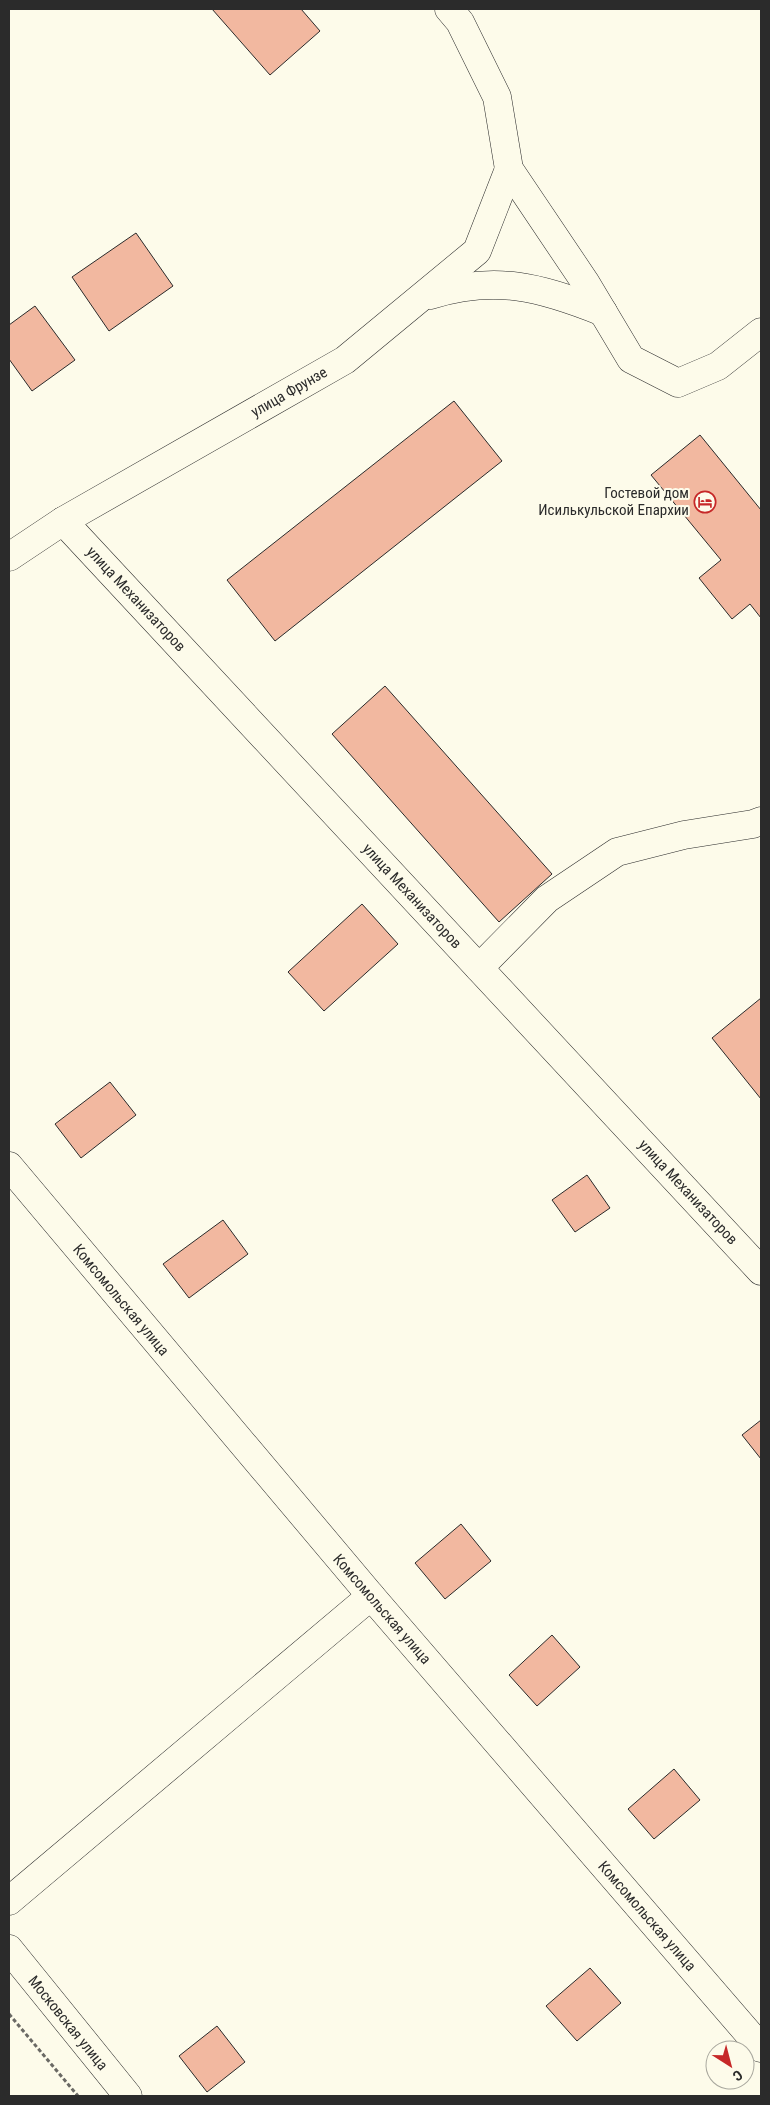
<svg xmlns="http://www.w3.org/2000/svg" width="770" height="2105" font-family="'Roboto Condensed',sans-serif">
	<rect width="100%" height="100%" fill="#fdfbea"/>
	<!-- building -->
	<g fill="#f2b8a0" stroke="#2b2b2b">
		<polygon points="212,9 301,9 320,31 270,75"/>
		<polygon points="136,233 173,286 109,331 72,277"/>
		<polygon points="35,306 75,360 32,391 9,359 9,325"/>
		<polygon points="454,401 502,461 275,641 227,580"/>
		<polygon points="700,435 761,510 761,618 750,604 732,619 699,578 721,560 651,475"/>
		<polygon points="385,686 552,874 499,922 332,734"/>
		<polygon points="362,904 398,944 324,1011 288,972"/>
		<polygon points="761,998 761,1099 712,1038"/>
		<polygon points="110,1082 136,1115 81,1158 55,1124"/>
		<polygon points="587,1175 610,1208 575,1232 552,1200"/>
		<polygon points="223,1220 248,1254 189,1298 163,1264"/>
		<polygon points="761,1420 761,1459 742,1435"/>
		<polygon points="461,1524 491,1561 445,1599 415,1563"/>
		<polygon points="552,1635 580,1667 537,1706 509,1675"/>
		<polygon points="674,1769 700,1800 654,1839 628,1809"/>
		<polygon points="590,1968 621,2003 577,2041 546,2006"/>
		<polygon points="217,2026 245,2062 207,2092 179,2056"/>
	</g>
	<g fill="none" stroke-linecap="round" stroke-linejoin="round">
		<!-- minor casing -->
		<g stroke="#2b2b2b" stroke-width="29">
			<g id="minor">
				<polyline points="449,9 460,22 497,97 509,169 585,282 631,359 678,383 718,366 761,332"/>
				<path d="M 430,295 C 496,275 541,287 603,312"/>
				<polyline points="63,521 761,1271"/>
				<polyline points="9,557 63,521 345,360 477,251 509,169"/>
				<polyline points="479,968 547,899 617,852 684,835 753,824 761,821"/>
				<polyline points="9,1166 371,1596 761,2048"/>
				<polyline points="9,1901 371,1596"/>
				<polyline points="9,1949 128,2096"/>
			</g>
		</g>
		<!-- path -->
		<polyline stroke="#6a6964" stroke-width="3" stroke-dasharray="4 2.5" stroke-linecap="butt" points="9,2014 78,2096"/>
		<!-- minor -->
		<use href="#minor" stroke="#fdfbea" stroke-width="28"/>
	</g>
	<!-- icons -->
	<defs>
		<g id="hotel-ring" transform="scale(1.125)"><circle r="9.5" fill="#fdfbea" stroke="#c62828" stroke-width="1.5"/><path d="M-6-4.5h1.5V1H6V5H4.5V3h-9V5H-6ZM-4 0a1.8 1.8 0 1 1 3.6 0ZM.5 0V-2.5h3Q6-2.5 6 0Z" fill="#c62828"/></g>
	</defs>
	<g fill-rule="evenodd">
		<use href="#hotel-ring" x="705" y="502"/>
	</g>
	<g text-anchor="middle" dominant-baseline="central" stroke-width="4" stroke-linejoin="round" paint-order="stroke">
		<!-- street labels -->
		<g font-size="15" fill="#2b2b2b" stroke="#fdfbea">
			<text transform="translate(289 392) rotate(-30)">улица Фрунзе</text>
			<text transform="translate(136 599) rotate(47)">улица Механизаторов</text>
			<text transform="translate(412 896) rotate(47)">улица Механизаторов</text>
			<text transform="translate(688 1192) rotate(47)">улица Механизаторов</text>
			<text transform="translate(121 1300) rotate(50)">Комсомольская улица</text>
			<text transform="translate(382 1609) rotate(49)">Комсомольская улица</text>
			<text transform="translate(647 1916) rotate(49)">Комсомольская улица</text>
			<text transform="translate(68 2023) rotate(51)">Московская улица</text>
		</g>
		<!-- poi labels -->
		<g font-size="15" fill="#2b2b2b" stroke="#fdfbea" text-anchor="end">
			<text x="689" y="493">Гостевой дом<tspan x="689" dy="17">Исилькульской Епархии</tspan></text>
		</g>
	</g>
	<!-- border -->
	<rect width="770" height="2105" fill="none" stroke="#2b2b2b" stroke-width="20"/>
	<!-- north arrow -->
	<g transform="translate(730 2065) rotate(144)"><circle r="24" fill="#fdfbea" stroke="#a9a89e"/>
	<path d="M0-4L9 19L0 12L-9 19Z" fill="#c62828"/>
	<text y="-8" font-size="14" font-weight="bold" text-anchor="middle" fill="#2b2b2b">С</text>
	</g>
</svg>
